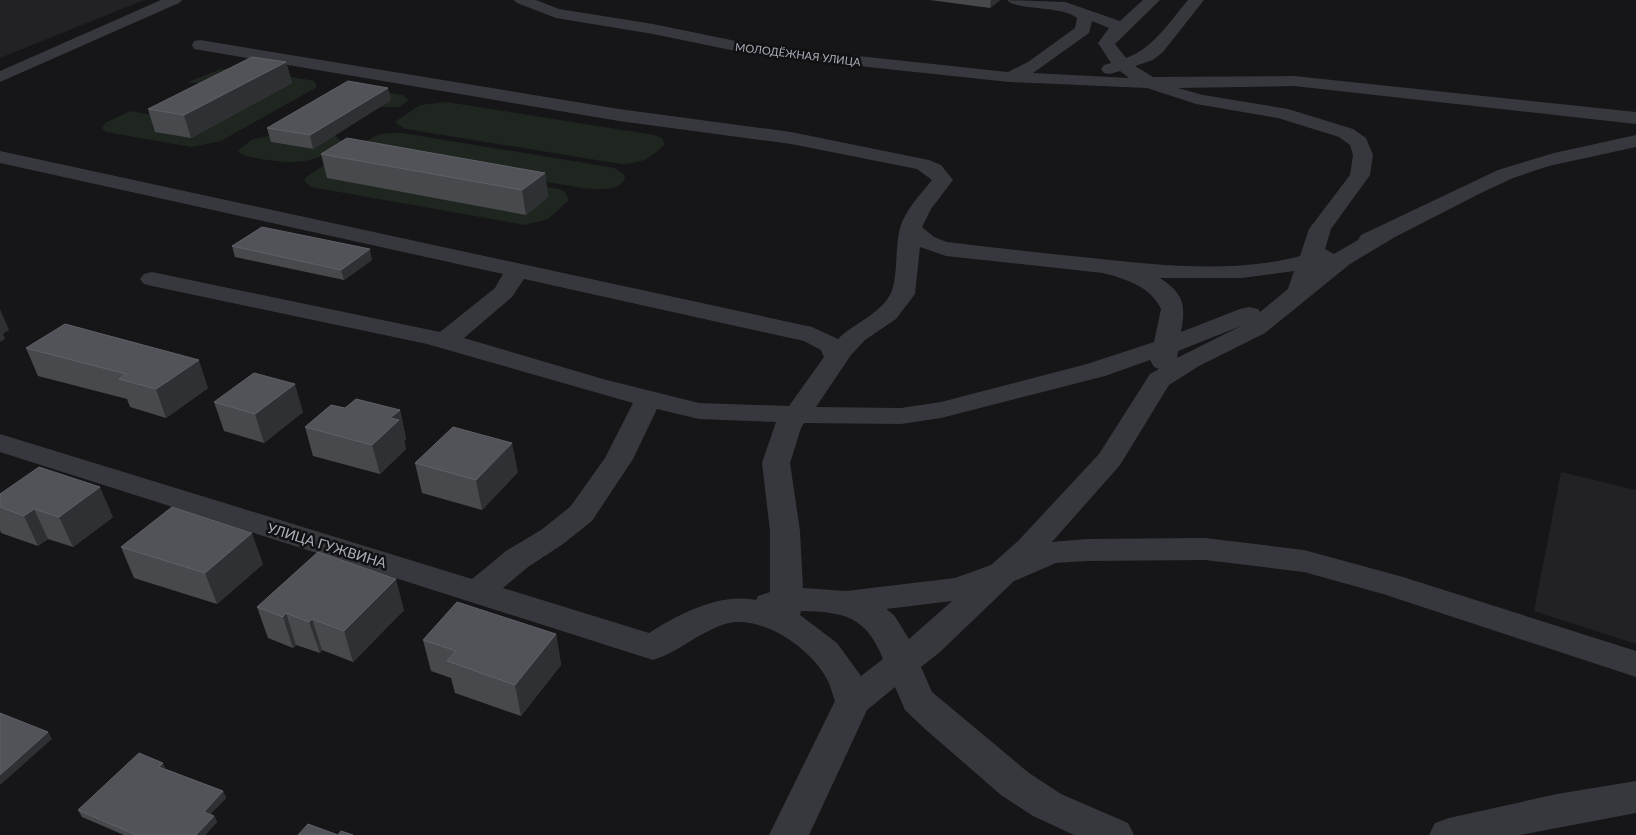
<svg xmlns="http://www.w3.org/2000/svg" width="1636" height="835" font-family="Lato,sans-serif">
	<rect width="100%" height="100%" fill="#161618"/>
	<!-- built -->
	<g fill="#222225">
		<polygon points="0,0 144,0 0,58"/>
		<polygon points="1561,472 1636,490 1636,644 1534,611"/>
	</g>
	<!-- green -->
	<g fill="#1e261f">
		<polygon points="221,69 238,69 310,80 314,81 317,87 221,141 191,147 106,132 102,128 105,123 130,111 175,119 233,89 188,82"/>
		<polygon points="356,87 403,95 409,100 399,107 381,107 390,100"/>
		<path d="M 447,102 L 654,135 L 662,138 L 665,144 C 651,158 641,164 621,164 L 406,129 L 397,124 L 396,121 L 420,105 Z"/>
		<path d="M 403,133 L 615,168 L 625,175 C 625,193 594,189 582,188 L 374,152 L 365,144 C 373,132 390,133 403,133 Z"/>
		<path d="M 277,134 L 272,142 L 313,149 L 335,135 L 342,142 C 318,165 291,164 261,159 C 253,157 244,157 238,151 L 251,140 Z"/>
		<polygon points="360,154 559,189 565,192 569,200 548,219 525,225 311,187 304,181 306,177 337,157"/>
	</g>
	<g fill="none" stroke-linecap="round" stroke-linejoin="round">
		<!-- street -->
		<g fill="#37383d" fill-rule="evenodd">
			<polygon points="161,0 182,0 179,3 0,82 0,71"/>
			<path d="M 514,0 L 536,0 L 559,9 L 653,24 L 755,45 L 1008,72 L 1028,62 L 1075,28 L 1077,18 C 1061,5 1016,11 1007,0 L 1065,2 L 1120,21 L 1143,0 L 1160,0 L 1115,44 L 1126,58 C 1154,48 1169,22 1188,0 L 1204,0 L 1163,52 L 1153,60 L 1135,66 L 1153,77 L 1294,76 L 1636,112 L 1636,124 L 1294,86 L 1178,88 L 1203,95 L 1288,109 L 1353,129 L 1366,138 L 1373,155 L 1370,175 L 1331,229 L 1325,249 L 1334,254 L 1358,240 L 1361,235 L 1498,170 L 1554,153 L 1636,135 L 1636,147 L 1549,166 L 1513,178 L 1481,193 L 1395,237 L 1350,264 L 1265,333 L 1199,366 L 1169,385 L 1120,465 L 1052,542 L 1086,539 L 1205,538 L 1304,550 L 1403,577 L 1636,651 L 1636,677 L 1383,594 L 1304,572 L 1205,560 L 1086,561 L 1056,563 L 1014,581 L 940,652 L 921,667 L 932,692 L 1029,773 L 1061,794 L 1128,823 L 1134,835 L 1074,835 L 1033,816 L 1001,795 L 925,729 L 905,710 L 895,687 L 867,710 L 809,835 L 769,835 L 835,701 C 833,695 831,689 829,683 C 814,650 762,613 725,624 C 699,632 679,652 653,660 L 0,452 L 0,434 L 472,579 L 506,551 L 541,530 L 570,507 L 605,458 L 633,403 L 427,344 L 152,286 L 144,284 L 140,279 L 144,274 L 152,272 L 440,332 L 495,288 L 503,274 L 0,163 L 0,151 L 812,327 L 838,339 C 854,323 881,314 891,293 C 898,278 895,246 900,228 C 905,210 921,194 932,180 L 917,169 L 791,144 L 619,121 L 194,49 L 192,45 L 194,41 L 200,40 L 619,109 L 791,132 L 929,160 L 941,165 L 953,180 L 931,209 L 922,227 L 934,237 L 947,242 C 995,248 1043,253 1091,258 C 1159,265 1233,274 1300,256 L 1309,229 L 1350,175 L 1353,155 L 1350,145 L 1339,137 L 1278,118 L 1196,104 L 1147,88 L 1009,82 L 755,55 L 653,34 L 556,18 L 517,3 ZM 1092,21 L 1109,28 L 1098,43 L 1111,63 L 1104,65 L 1101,69 L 1104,73 L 1110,74 L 1120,71 L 1129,78 L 1033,73 L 1089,33 ZM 920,247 L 946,256 L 1103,273 C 1126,279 1150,286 1161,309 L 1154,342 L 1087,364 L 941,402 L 901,408 L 816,407 L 851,355 L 865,340 L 896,319 L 915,294 ZM 1294,271 L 1288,289 L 1260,312 L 1258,309 L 1249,307 L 1240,309 L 1181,332 C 1186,305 1184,294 1160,278 L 1242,278 ZM 524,279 L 804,341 L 821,350 L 824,357 L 789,406 L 699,403 L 603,379 L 464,338 L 512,297 ZM 1241,326 L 1177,358 L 1178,351 ZM 1150,360 L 1154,367 L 1159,369 L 1150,374 L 1099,454 L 1019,540 L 991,565 L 955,578 L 846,591 L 803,588 L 800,531 L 790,463 L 801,428 L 804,423 L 901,424 L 941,418 L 1105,376 ZM 657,409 L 699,419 L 776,422 L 762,463 L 770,531 L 770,592 L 758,596 L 756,600 C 718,593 680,614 649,633 L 503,588 L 528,567 L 563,544 L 592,521 L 633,459 ZM 952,601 L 909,639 L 894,615 L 886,609 ZM 801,611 C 844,612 866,616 883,659 L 861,676 L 837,643 L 800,615 Z"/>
			<polygon points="1636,781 1636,813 1520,835 1429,835 1435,823 1449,818 1557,794"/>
		</g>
	</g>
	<!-- wall -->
	<g fill="#47494d">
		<polygon points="930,0 1000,0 990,8"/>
		<polygon points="286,62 292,83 191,138 155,132 148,109"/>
		<polygon points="391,100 313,149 271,142 267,128"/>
		<polygon points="321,154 545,173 548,197 526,215 327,178"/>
		<polygon points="232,246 372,260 344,280 235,257"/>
		<polygon points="26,348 208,388 166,418 130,407 127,399 38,376"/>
		<polygon points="214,402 303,412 264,443 224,431"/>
		<polygon points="345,408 400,410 406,439 404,441 406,449 380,474 313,456 305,427"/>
		<polygon points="415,463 518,472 482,510 422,493"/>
		<polygon points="0,494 113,517 73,547 48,539 38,546 1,533 0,530"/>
		<polygon points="121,547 263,564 217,604 134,578"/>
		<polygon points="257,607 404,610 353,662 322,650 320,653 296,645 293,648 268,638"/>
		<polygon points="556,634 561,665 521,716 455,693 451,678 431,671 423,640"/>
		<polygon points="166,769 223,791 226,798 210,814 214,816 217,822 205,835 124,835 82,817 78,810"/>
	</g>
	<!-- shaded-wall -->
	<g fill="#2f3033">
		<polygon points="991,0 1000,0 990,8"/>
		<polygon points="286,62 292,83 191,138 184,115"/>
		<polygon points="388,88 391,100 313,149 310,135"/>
		<polygon points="545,173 548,197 526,215 522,190"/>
		<polygon points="370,249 372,260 344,280 341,270"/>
		<polygon points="0,309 9,330 3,334 5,339 0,342"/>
		<polygon points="199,360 208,388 166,418 156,389"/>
		<polygon points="295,384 303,412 264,443 255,414"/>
		<polygon points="400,410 406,439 404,441 406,449 380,474 372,445 390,418"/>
		<polygon points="512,443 518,472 482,510 476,480"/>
		<polygon points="100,487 113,517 73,547 59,517"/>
		<polygon points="34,509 48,539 38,546 24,516"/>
		<polygon points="252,533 263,564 217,604 205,573"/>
		<polygon points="396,579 404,610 353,662 344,631"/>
		<polygon points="286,613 296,645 293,648 283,617"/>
		<polygon points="312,619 322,650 320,653 309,622"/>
		<polygon points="556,634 561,665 521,716 515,685"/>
		<polygon points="48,732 52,739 0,785 0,775"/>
		<polygon points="163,763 166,769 159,767"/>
		<polygon points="223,791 226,798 207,818 204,812"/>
		<polygon points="214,816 217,822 205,835 196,835"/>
	</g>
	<!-- building -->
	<g fill="#525359" stroke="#5f6168">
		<polygon points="252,57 286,62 184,115 148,109"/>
		<polygon points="348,81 388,88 310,135 267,128"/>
		<polygon points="347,138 545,173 522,190 321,154"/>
		<polygon points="262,227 370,249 341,270 232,246"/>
		<polygon points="65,324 199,360 156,389 119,379 126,374 26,348"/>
		<polygon points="254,373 295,384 255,414 214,402"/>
		<polygon points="356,399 400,410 390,418 399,420 372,445 305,427 331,405 345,408"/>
		<polygon points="453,427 512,443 476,480 415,463"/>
		<polygon points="39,467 100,487 59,517 34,509 24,516 0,507 0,494"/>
		<polygon points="172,507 252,533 205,573 121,547"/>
		<polygon points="318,552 396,579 344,631 312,619 309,622 286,613 283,617 257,607"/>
		<polygon points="457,602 556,634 515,685 447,661 456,651 423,640"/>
		<polygon points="0,713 48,732 0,775"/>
		<polygon points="139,753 163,763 159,767 223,791 204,812 214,816 196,835 136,835 78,810"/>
		<polygon points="308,824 338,835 298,835"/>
		<polygon points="341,831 353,835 338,835"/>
	</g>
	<g text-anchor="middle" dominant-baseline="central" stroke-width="5" stroke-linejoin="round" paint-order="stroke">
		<!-- far-street labels -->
		<g font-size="11" fill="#a8adb8" stroke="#111113">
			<text transform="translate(798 54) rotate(7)">МОЛОДЁЖНАЯ УЛИЦА</text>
		</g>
		<!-- street labels -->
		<g font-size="14" fill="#a8adb8" stroke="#111113">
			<text transform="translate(327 545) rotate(17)">УЛИЦА ГУЖВИНА</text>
		</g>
	</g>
</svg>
